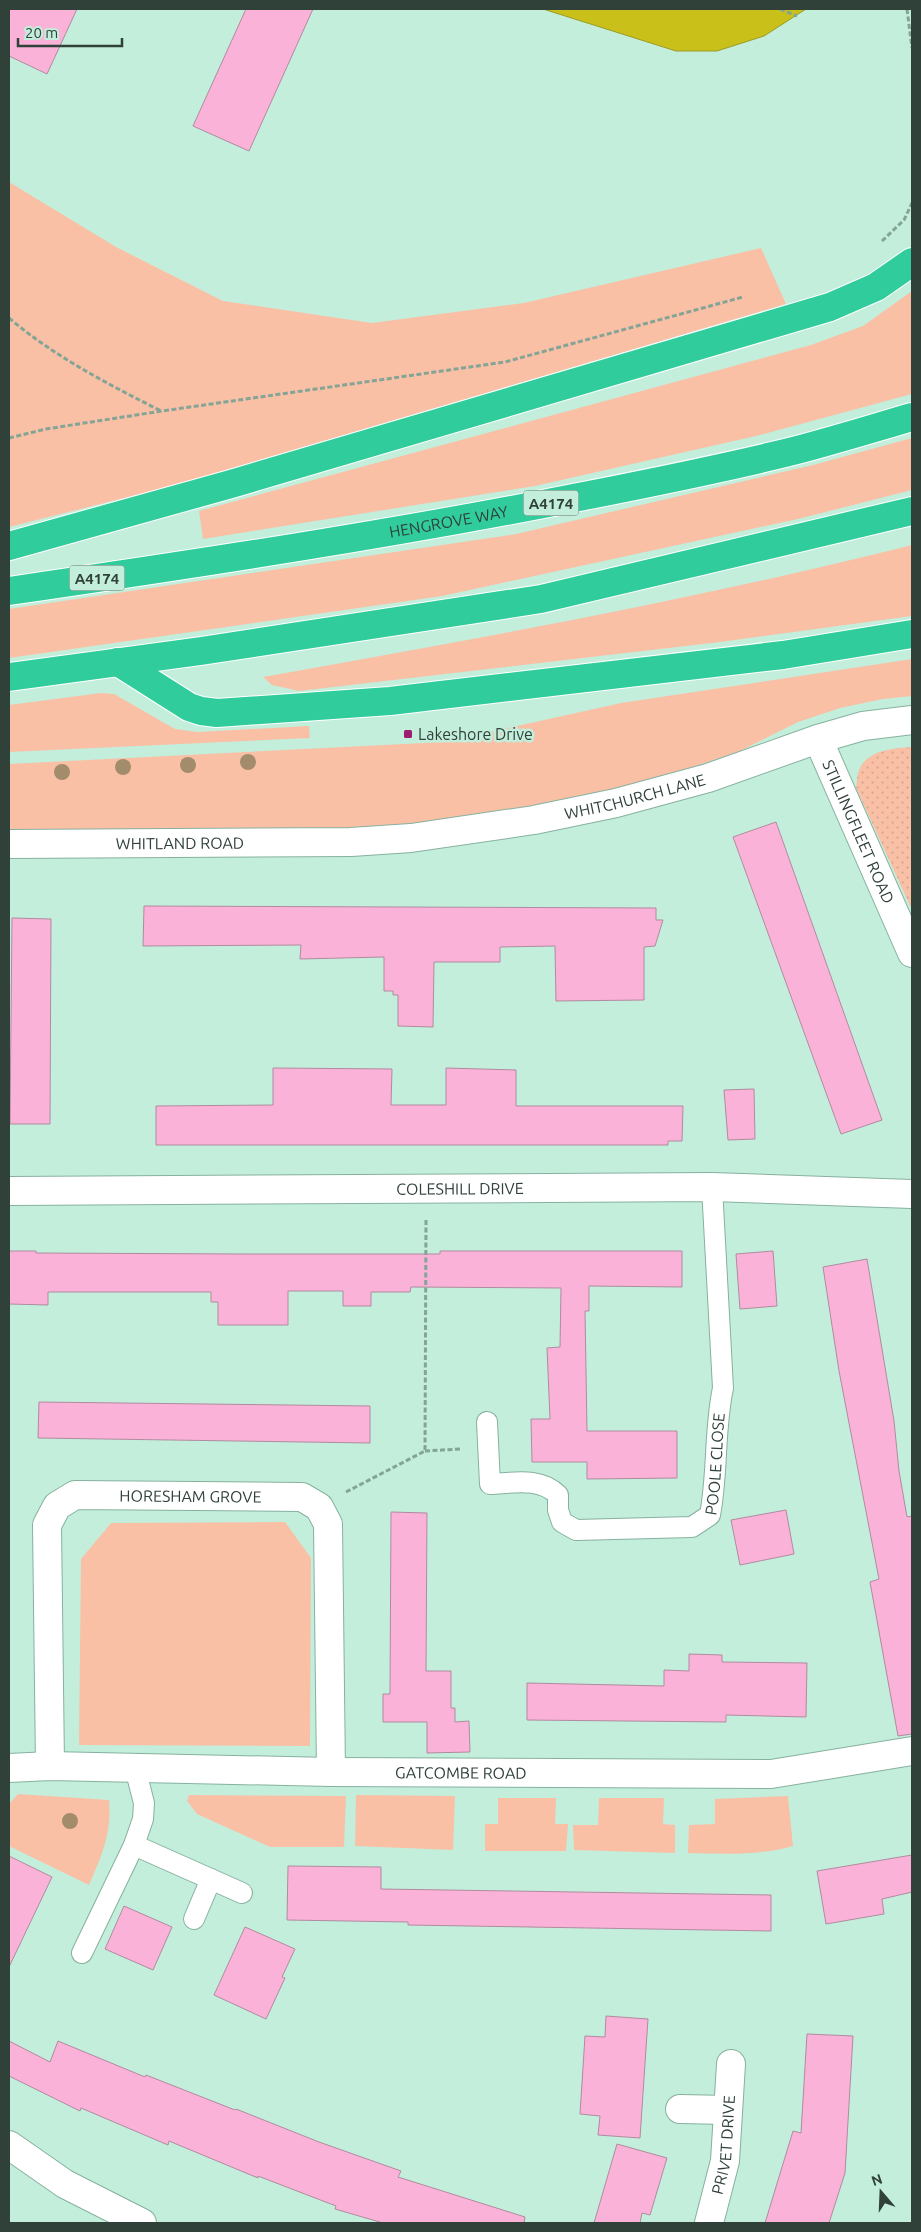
<svg xmlns="http://www.w3.org/2000/svg" width="921" height="2232" font-family="Ubuntu,sans-serif">
	<defs>
		<pattern id="park-dots" width="8" height="8" patternUnits="userSpaceOnUse" patternTransform="scale(1.25)"><rect width="8" height="8" fill="#f9c0a6"/><path d="M2 2h.1M6 6h.1" fill="none" stroke="#d6a690" stroke-width="1.8" stroke-linecap="round"/></pattern>
	</defs>
	<rect width="100%" height="100%" fill="#c3eedb"/>
	<!-- grass -->
	<g fill="#f9c0a6">
		<polygon points="9,182 116,247 223,301 372,323 524,303 761,248 786,304 168,487 9,527"/>
		<polygon points="912,291 912,394 756,436 535,486 203,539 199,511 811,345 863,326"/>
		<polygon points="912,438 912,490 798,519 442,596 9,658 9,609 516,534 813,465"/>
		<path d="M 912,545 L 912,616 L 720,642 L 299,691 L 272,685 L 263,677 C 481,638 698,599 912,545 Z"/>
		<polygon points="912,659 912,696 883,699 840,708 798,722 740,751 652,781 518,814 407,829 9,829 9,764 444,742 621,703"/>
		<polygon points="101,693 114,694 175,729 197,732 309,726 310,738 9,752 9,705"/>
		<polygon points="285,1522 311,1558 310,1746 79,1745 81,1559 111,1523"/>
		<path d="M 18,1794 L 109,1800 C 112,1833 102,1855 89,1885 L 9,1846 L 9,1804 Z"/>
		<polygon points="189,1795 346,1796 344,1847 270,1847 197,1814 187,1801"/>
		<polygon points="356,1795 455,1796 453,1850 355,1846"/>
		<path d="M 788,1796 L 793,1846 C 759,1856 723,1854 688,1853 L 689,1825 L 715,1824 L 715,1799 Z"/>
		<polygon points="498,1798 556,1798 555,1824 568,1824 566,1851 485,1851 485,1824 498,1824"/>
		<polygon points="599,1798 664,1798 663,1824 675,1825 675,1853 574,1850 573,1825 598,1825"/>
	</g>
	<!-- park -->
	<path fill="url(#park-dots)" d="M 912,747 L 912,910 L 856,788 C 857,782 857,774 860,768 C 869,750 894,748 912,747 Z"/>
	<!-- water -->
	<polygon fill="#c9c11a" stroke="#9b9b24" points="543,9 806,9 764,36 717,51 676,51"/>
	<!-- building -->
	<g fill="#fbb2d9" stroke="#b08b9e">
		<polygon points="9,9 77,9 47,74 9,56"/>
		<polygon points="246,9 313,9 249,151 193,126"/>
		<polygon points="776,822 882,1120 841,1134 733,837"/>
		<polygon points="144,906 656,908 656,920 663,920 655,946 644,947 644,1000 556,1001 555,946 500,947 500,962 434,962 433,1027 398,1026 398,995 393,995 393,991 384,991 384,957 300,959 301,945 143,946"/>
		<polygon points="12,918 51,919 50,1124 10,1124"/>
		<polygon points="273,1068 392,1069 391,1105 446,1105 446,1068 516,1070 516,1106 683,1106 682,1141 668,1141 668,1145 156,1145 156,1106 273,1105"/>
		<polygon points="754,1089 755,1139 728,1140 724,1090"/>
		<polygon points="9,1251 36,1251 36,1253 242,1254 440,1254 440,1251 682,1251 682,1287 589,1286 589,1311 585,1311 587,1431 677,1431 677,1478 587,1479 587,1462 532,1462 531,1419 550,1419 547,1348 560,1347 561,1288 411,1287 410,1292 371,1292 371,1306 343,1306 343,1291 288,1291 288,1325 218,1325 218,1302 211,1302 211,1292 48,1292 48,1305 9,1304"/>
		<polygon points="773,1251 777,1306 740,1309 736,1254"/>
		<polygon points="867,1259 894,1421 899,1471 907,1517 912,1516 912,1734 898,1736 870,1582 879,1579 839,1371 823,1267"/>
		<polygon points="39,1402 370,1406 370,1443 38,1438"/>
		<polygon points="786,1510 794,1554 740,1565 731,1520"/>
		<polygon points="391,1512 427,1513 426,1671 451,1671 451,1708 455,1708 455,1722 469,1721 470,1752 427,1753 427,1722 383,1722 383,1694 390,1694"/>
		<polygon points="689,1654 722,1655 722,1662 807,1663 806,1717 726,1715 726,1722 527,1720 527,1683 664,1686 664,1670 689,1671"/>
		<polygon points="912,1855 912,1892 882,1899 884,1914 826,1924 817,1871"/>
		<polygon points="9,1856 52,1877 9,1967"/>
		<polygon points="288,1866 381,1867 381,1889 771,1895 771,1931 408,1925 408,1922 287,1920"/>
		<polygon points="124,1906 172,1927 153,1970 105,1949"/>
		<polygon points="245,1927 295,1949 282,1977 285,1978 266,2019 214,1995"/>
		<polygon points="606,2016 648,2019 640,2138 598,2135 600,2116 580,2114 585,2036 605,2037"/>
		<polygon points="807,2034 853,2036 845,2173 829,2223 765,2223 793,2131 801,2133"/>
		<polygon points="9,2041 50,2062 58,2041 145,2077 146,2075 235,2110 236,2109 319,2142 401,2171 398,2177 525,2217 524,2223 383,2223 335,2209 336,2206 258,2176 258,2178 169,2141 168,2145 81,2108 80,2111 9,2076"/>
		<polygon points="617,2144 667,2158 650,2215 642,2213 640,2223 594,2223"/>
	</g>
	<g fill="none" stroke-linecap="round" stroke-linejoin="round">
		<!-- lane casing -->
		<g stroke="#87b19f" stroke-width="22">
			<g id="lane">
				<path id="s1" d="M 487,1422 L 490,1484 C 514,1483 540,1477 558,1495 L 558,1510 L 562,1522 L 576,1530 L 692,1527 L 710,1515 C 718,1473 714,1430 723,1388 L 712,1187"/>
				<polyline points="134,1845 242,1893"/>
				<polyline points="194,1919 211,1879"/>
				<polyline points="82,1953 134,1845 143,1819 144,1803 135,1768"/>
			</g>
		</g>
		<!-- street casing -->
		<g stroke="#87b19f" stroke-width="30">
			<g id="street">
				<path id="s2" d="M 818,739 L 912,953"/>
				<path id="s3" d="M 9,844 L 351,842 L 411,838 L 534,820 L 616,803 L 708,778 L 818,739 L 863,726 L 912,720"/>
				<path id="s4" d="M 9,1191 L 712,1187 L 912,1194"/>
				<path id="s5" d="M 50,1766 L 47,1525 L 57,1506 L 75,1495 L 302,1497 L 319,1507 L 328,1524 L 331,1772"/>
				<path id="s6" d="M 9,1768 L 50,1766 L 331,1772 L 771,1774 L 912,1751"/>
				<polyline points="680,2109 728,2110"/>
				<polyline points="9,2145 65,2184 142,2223"/>
				<path id="s7" d="M 709,2223 L 725,2161 L 731,2064"/>
			</g>
		</g>
		<!-- highway casing -->
		<g stroke="#fff" stroke-width="30">
			<g id="highway">
				<polyline points="9,546 231,484 830,307 876,287 912,262"/>
				<path id="s8" d="M 9,591 C 201,563 393,534 584,496 C 655,482 726,468 797,450 C 835,440 874,428 912,417"/>
				<polyline points="118,662 189,707 201,711 217,713 390,701 783,655 912,634"/>
				<polyline points="9,677 201,651 541,599 912,511"/>
			</g>
		</g>
		<!-- path -->
		<g stroke="#84a496" stroke-width="3" stroke-dasharray="5 2.5" stroke-linecap="butt">
			<polyline points="780,9 797,16"/>
			<polyline points="907,9 912,48"/>
			<polyline points="882,241 904,220 912,203"/>
			<path d="M 9,318 C 55,357 108,384 161,411"/>
			<polyline points="9,438 46,429 162,411 505,362 743,297"/>
			<polyline points="425,1451 460,1449"/>
			<polyline points="346,1492 425,1451 426,1219"/>
		</g>
		<!-- lane -->
		<use href="#lane" stroke="#fff" stroke-width="20"/>
		<!-- street -->
		<use href="#street" stroke="#fff" stroke-width="28"/>
		<!-- highway -->
		<use href="#highway" stroke="#30cc9b" stroke-width="28"/>
	</g>
	<!-- trees -->
	<g fill="#a38c6b">
		<circle cx="248" cy="762" r="8"/>
		<circle cx="188" cy="765" r="8"/>
		<circle cx="123" cy="767" r="8"/>
		<circle cx="62" cy="772" r="8"/>
		<circle cx="70" cy="1821" r="8"/>
	</g>
	<!-- markers -->
	<rect fill="#9d1d71" stroke="#c3eedb" stroke-width="2" x="403" y="729" width="10" height="10" rx="2.5"/>
	<g text-anchor="middle" dominant-baseline="central" stroke-width="5" stroke-linejoin="round" paint-order="stroke">
		<!-- shield labels -->
		<g fill="#c3eedb" stroke="#5c756a" stroke-width="1">
			<rect x="523.5" y="490.5" width="55" height="25" rx="4"/>
			<rect x="69.5" y="565.5" width="55" height="25" rx="4"/>
		</g>
		<g font-size="15" font-weight="bold" fill="#30413a">
			<text x="551" y="503">A4174</text>
			<text x="97" y="578">A4174</text>
		</g>
		<!-- street labels -->
		<g font-size="16" fill="#30413a" stroke="#c3eedb">
			<text stroke="none"><textPath href="#s8" startOffset="445">HENGROVE WAY</textPath></text>
			<text stroke="none"><textPath href="#s3" startOffset="630">WHITCHURCH LANE</textPath></text>
			<text stroke="none"><textPath href="#s2" startOffset="101">STILLINGFLEET ROAD</textPath></text>
			<text stroke="none"><textPath href="#s3" startOffset="171">WHITLAND ROAD</textPath></text>
			<text stroke="none"><textPath href="#s4" startOffset="451">COLESHILL DRIVE</textPath></text>
			<text stroke="none"><textPath href="#s1" startOffset="366">POOLE CLOSE</textPath></text>
			<text stroke="none"><textPath href="#s5" startOffset="399">HORESHAM GROVE</textPath></text>
			<text stroke="none"><textPath href="#s6" startOffset="452">GATCOMBE ROAD</textPath></text>
			<text stroke="none"><textPath href="#s7" startOffset="80">PRIVET DRIVE</textPath></text>
		</g>
		<!-- poi labels -->
		<g font-size="16" fill="#30413a" stroke="#c3eedb" text-anchor="start">
			<text x="418" y="734">Lakeshore Drive</text>
		</g>
	</g>
	<!-- border -->
	<rect width="921" height="2232" fill="none" stroke="#30413a" stroke-width="20"/>
	<!-- north arrow -->
	<g transform="translate(881 2192) rotate(341)" stroke="#c3eedb" stroke-width="4" paint-order="stroke">
	<path d="M0-4L9 19L0 12L-9 19Z" fill="#30413a"/>
	<text y="-8" font-size="14" font-weight="bold" text-anchor="middle" fill="#30413a">N</text>
	</g>
	<!-- scale -->
	<path d="M18 38v8h104v-8" fill="none" stroke="#30413a" stroke-width="2.5"/>
	<text x="25" y="38" font-size="15" fill="#30413a" stroke="#c3eedb" stroke-width="4" paint-order="stroke">20 m</text>
</svg>
